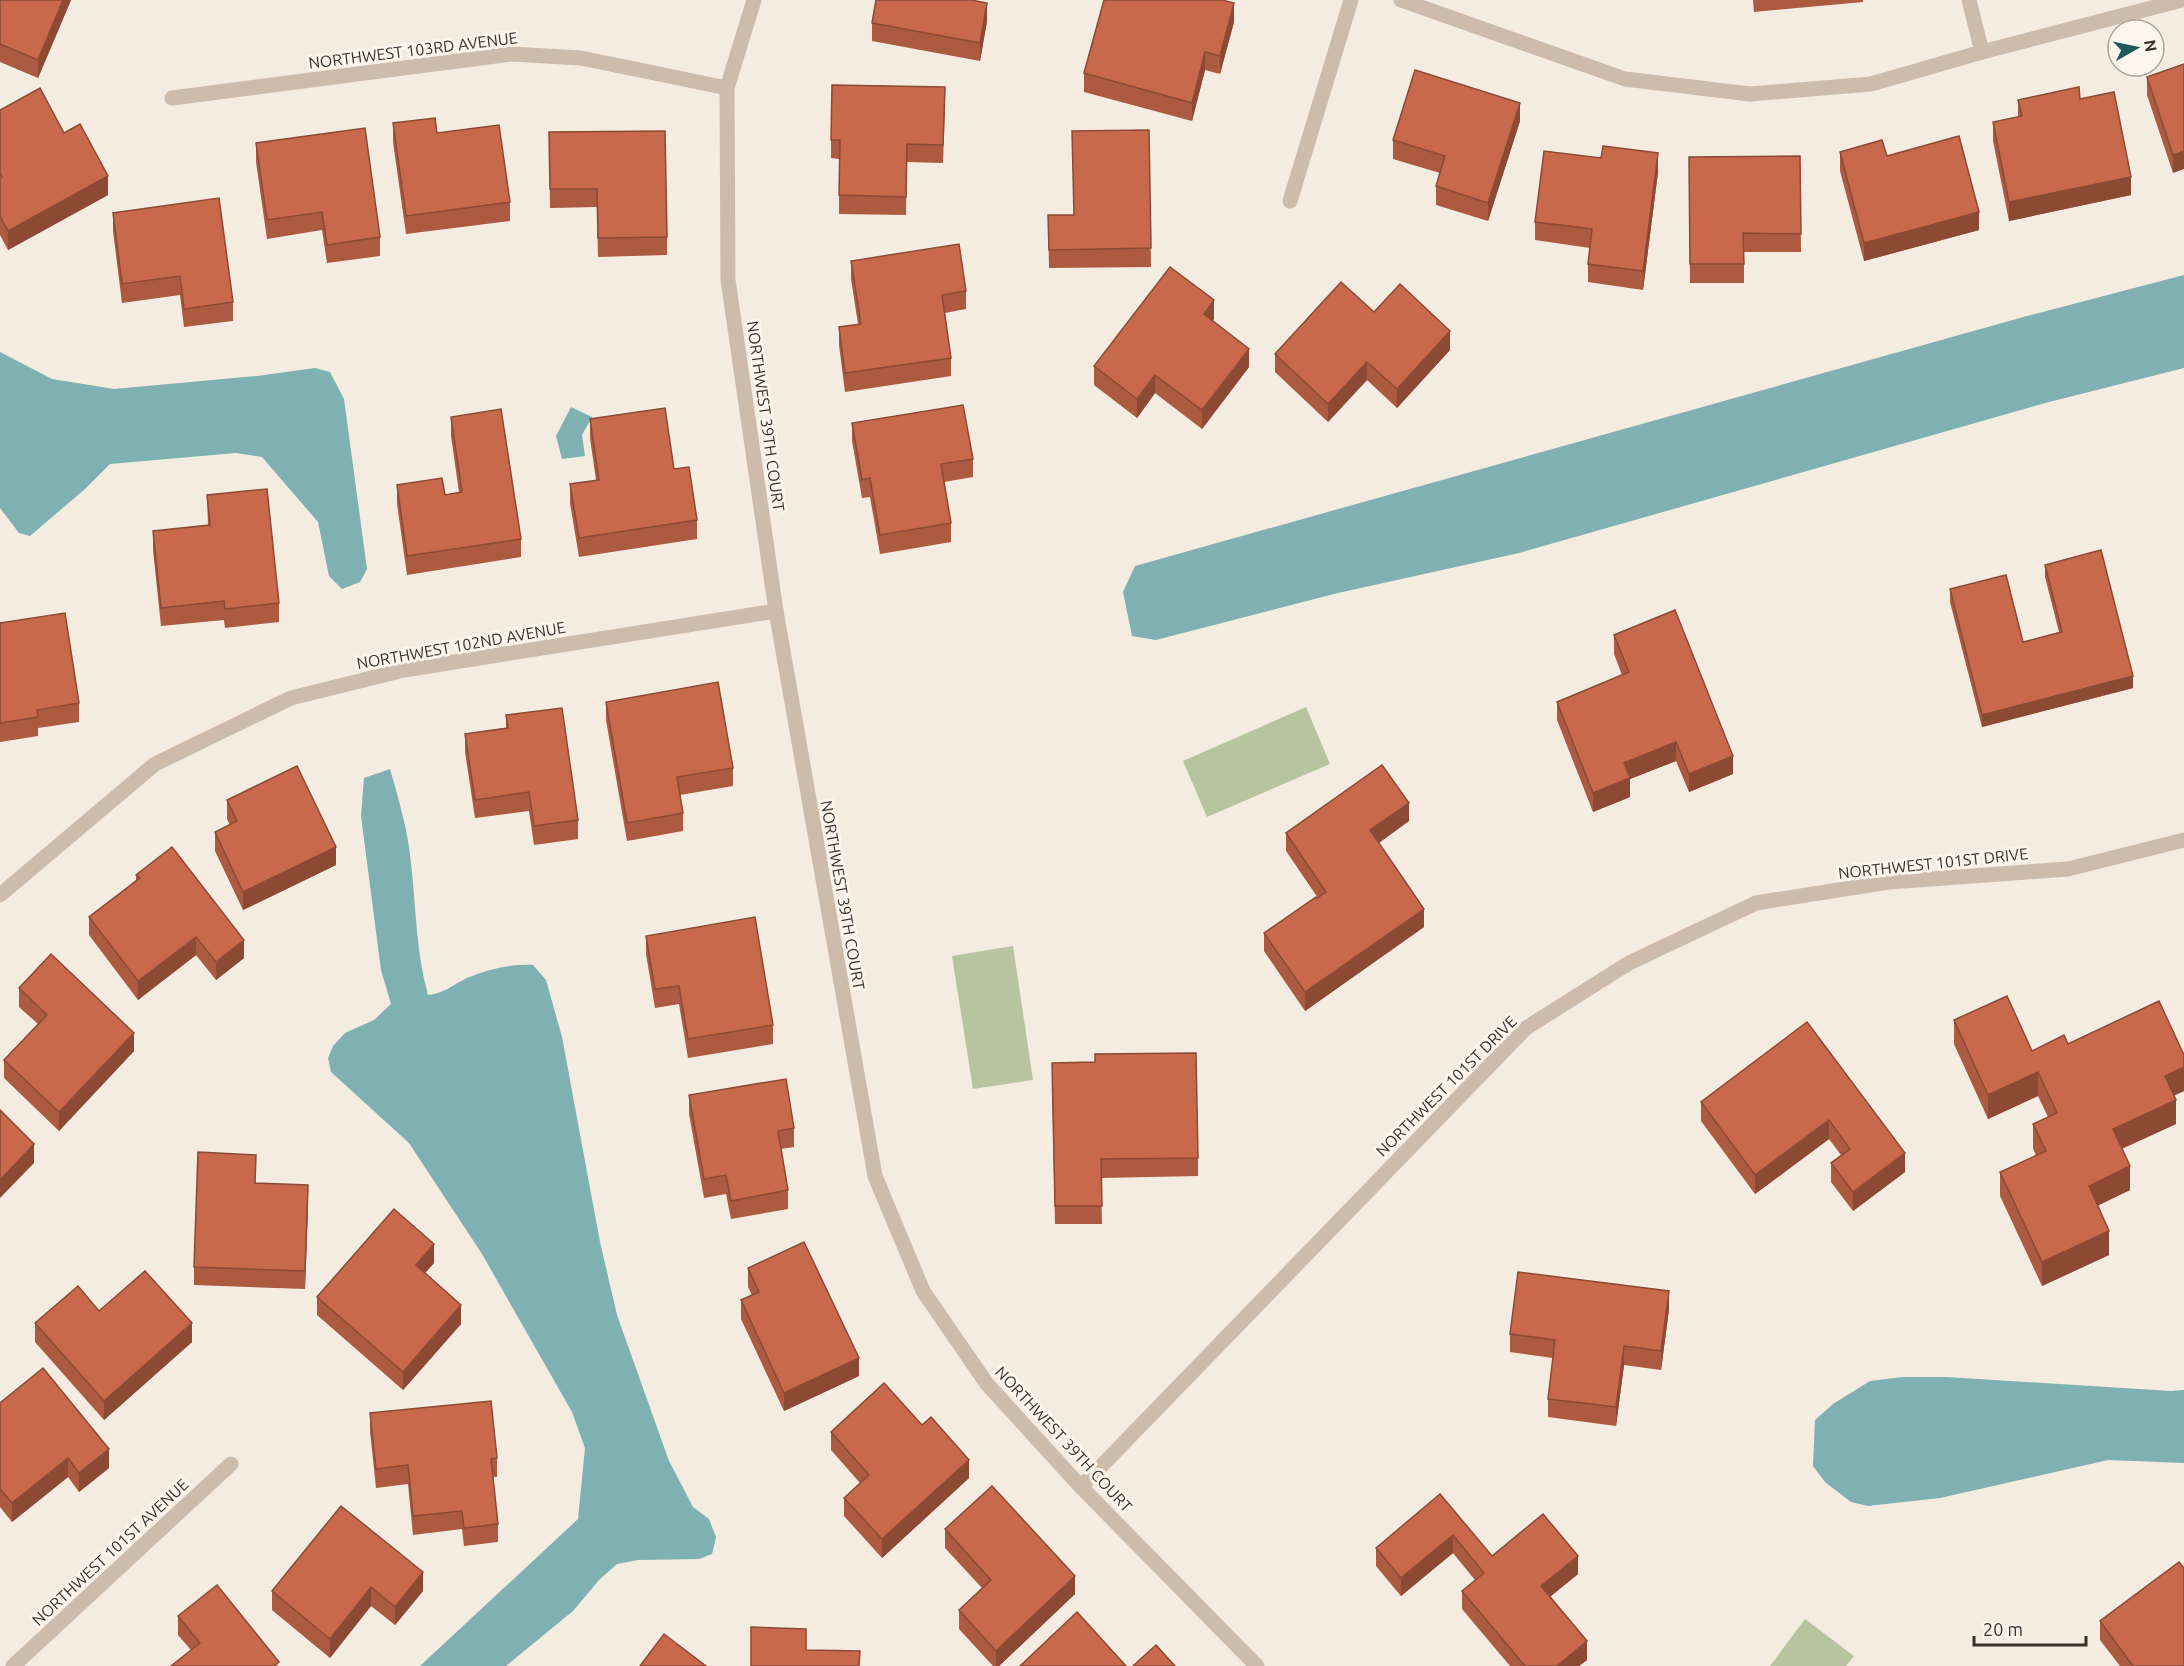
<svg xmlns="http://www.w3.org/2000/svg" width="2184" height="1666" font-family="Ubuntu,sans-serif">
	<rect width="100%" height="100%" fill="#f4ebe1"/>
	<!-- green -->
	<g fill="#b8c4a0">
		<polygon points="1306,707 1330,764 1207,817 1183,761"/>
		<polygon points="1013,946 1033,1080 973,1089 952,956"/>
		<polygon points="1805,1619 1854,1656 1846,1666 1770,1666"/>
	</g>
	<!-- water -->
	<g fill="#7fb0b2">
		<polygon points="2184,275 2184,368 2049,402 1519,553 1338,593 1156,640 1132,636 1123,592 1135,566 2027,316"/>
		<polygon points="0,352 52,379 114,389 257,376 315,368 330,372 344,399 367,569 360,582 342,589 329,576 318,522 262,457 236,453 110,464 85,489 30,536 19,533 0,508"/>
		<polygon points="571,407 592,417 582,435 585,456 562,459 556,436"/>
		<path d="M 390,769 C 399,800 408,831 411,863 C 416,907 416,952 428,995 C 443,994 454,984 467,978 C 488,969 511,964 533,965 L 546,980 L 562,1037 L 600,1242 L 617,1315 L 669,1461 L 693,1507 L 709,1519 L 716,1537 L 712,1554 L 699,1559 L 638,1560 L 617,1564 L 599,1580 L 573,1611 L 506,1666 L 420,1666 L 578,1519 L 585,1448 L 572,1412 L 482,1254 L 409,1143 L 331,1072 L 328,1058 L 333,1046 L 345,1033 L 374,1020 L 391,1004 L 381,970 L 361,816 L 364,778 Z"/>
		<polygon points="1903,1377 1946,1377 2171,1391 2184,1390 2184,1463 2108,1460 1940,1498 1868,1506 1851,1502 1825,1482 1813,1466 1815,1420 1833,1404 1870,1381"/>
	</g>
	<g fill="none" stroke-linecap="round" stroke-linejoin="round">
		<!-- minor -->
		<g stroke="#cdbbac" stroke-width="15">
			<polyline points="754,0 727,88 728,280 776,611 875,1176 923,1291 987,1384 1081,1487 1257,1666"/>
			<polyline points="1401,0 1625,79 1750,94 1871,84 1982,52 2182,0"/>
			<polyline points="1969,0 1982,52"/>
			<polyline points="172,98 512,54 581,58 727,88"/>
			<polyline points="1290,201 1351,0"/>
			<polyline points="0,895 155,764 291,698 404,670 776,611"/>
			<polyline points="1081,1487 1526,1028 1629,963 1756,903 1889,882 2068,869 2184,840"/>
			<polyline points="13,1666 231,1464"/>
		</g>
	</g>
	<!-- wall -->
	<g fill="#ac5a40">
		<polygon points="0,0 71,0 38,78 0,62"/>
		<polygon points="1753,0 1863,0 1863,2 1754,12"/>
		<polygon points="987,21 980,61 872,41 872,23"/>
		<polygon points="1234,22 1220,74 1205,70 1192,121 1084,92 1084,73"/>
		<polygon points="2184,64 2173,173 2147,95 2147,77"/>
		<polygon points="2080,99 2131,195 2009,221 1993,141 1993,122 2018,117 2018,100"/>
		<polygon points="945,106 943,163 907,162 906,215 839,214 839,159 831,158 831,140"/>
		<polygon points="0,110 64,133 108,195 8,250 0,235"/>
		<polygon points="1520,121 1488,221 1436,205 1436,186 1440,173 1393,159 1393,140"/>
		<polygon points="393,123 437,133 510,202 510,221 406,234 393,142"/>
		<polygon points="1149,130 1151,267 1049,268 1048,215 1073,215"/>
		<polygon points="549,132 667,237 667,255 598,257 597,207 550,208"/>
		<polygon points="256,143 380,237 380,256 327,263 322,230 267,239 256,162"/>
		<polygon points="1840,152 1887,156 1979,230 1864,261 1840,171"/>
		<polygon points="1800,156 1801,252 1744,252 1744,283 1690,283 1689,157"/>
		<polygon points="1658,172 1643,290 1588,282 1588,264 1590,248 1535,240 1535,222"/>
		<polygon points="113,213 233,302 233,321 184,327 180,295 122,303 113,231"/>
		<polygon points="851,261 966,291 966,309 945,313 951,358 951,376 845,392 839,345 839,327 858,324 851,279"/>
		<polygon points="1374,312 1450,350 1397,408 1367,380 1328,422 1275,372 1275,354"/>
		<polygon points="1214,319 1212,320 1249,367 1202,429 1155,393 1137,418 1094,385 1094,366"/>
		<polygon points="451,417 521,539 521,557 407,575 397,504 397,485 445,495 459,492 451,436"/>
		<polygon points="590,419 674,469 697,520 697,539 579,557 570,503 570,484 596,480 590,438"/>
		<polygon points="852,423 973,459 973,477 944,482 951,523 951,542 880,554 870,497 862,498 852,441"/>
		<polygon points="207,495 279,603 279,622 225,628 224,620 161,626 153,550 153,531 208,525"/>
		<polygon points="2045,565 2133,688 1982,727 1950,602 1950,589 2023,642 2059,632 2045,577"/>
		<polygon points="0,623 79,703 79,722 38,728 38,736 0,742"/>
		<polygon points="1614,635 1733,774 1689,792 1676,761 1630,779 1630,797 1593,812 1557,720 1557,702 1622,675 1614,654"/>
		<polygon points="606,702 733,768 733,786 680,795 683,813 683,831 627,841 606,720"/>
		<polygon points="506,715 578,820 578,839 534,845 529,811 475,818 465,752 465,734 506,728"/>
		<polygon points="227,800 336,865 243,910 215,851 215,832 230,825 227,819"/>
		<polygon points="1409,821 1379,843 1424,927 1305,1011 1264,951 1264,933 1318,898 1286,851 1286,833"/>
		<polygon points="136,875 244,958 216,980 196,955 138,1000 89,935 89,917 136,880"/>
		<polygon points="646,936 773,1025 773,1044 688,1058 679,1004 655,1008 646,954"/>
		<polygon points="19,988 134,1051 59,1131 4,1078 4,1060 38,1024 19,1007"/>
		<polygon points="1954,1020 2032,1051 2068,1044 2184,1091 2174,1095 2176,1124 2122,1148 2130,1190 2098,1205 2109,1255 2042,1286 2000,1196 2000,1172 2036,1156 2033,1148 2033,1124 2048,1117 2038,1096 1988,1119 1954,1044"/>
		<polygon points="1807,1022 1905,1172 1853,1211 1831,1182 1831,1163 1841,1155 1829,1139 1755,1194 1701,1121 1701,1102"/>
		<polygon points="1052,1081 1198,1158 1198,1176 1101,1178 1102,1224 1055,1224"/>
		<polygon points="689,1095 794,1128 794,1147 781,1149 788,1190 788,1209 731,1219 726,1194 704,1198 689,1114"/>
		<polygon points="256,1183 308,1203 305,1289 194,1285 194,1267"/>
		<polygon points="434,1263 425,1273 461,1324 403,1390 317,1315 317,1297"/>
		<polygon points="748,1268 859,1376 784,1411 741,1319 741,1300 752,1295 748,1287"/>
		<polygon points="1669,1309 1661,1370 1624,1365 1616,1426 1548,1417 1548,1399 1553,1358 1510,1352 1510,1334"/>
		<polygon points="99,1311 192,1342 104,1420 35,1342 35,1323"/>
		<polygon points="0,1403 109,1468 79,1492 68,1477 12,1522 0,1507"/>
		<polygon points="370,1413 497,1458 497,1477 493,1477 498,1524 498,1542 464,1546 462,1529 413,1535 408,1484 376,1488 370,1431"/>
		<polygon points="831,1432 969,1478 882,1558 844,1516 844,1498 860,1483 831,1450"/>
		<polygon points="1440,1494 1492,1556 1578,1574 1550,1597 1587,1660 1579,1666 1510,1666 1462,1609 1462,1591 1475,1580 1453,1553 1401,1596 1376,1566 1376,1548"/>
		<polygon points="341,1506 423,1591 395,1625 371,1606 330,1658 272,1610 272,1591"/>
		<polygon points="945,1529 1075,1594 999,1666 993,1666 959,1629 959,1610 982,1588 945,1548"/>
		<polygon points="178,1616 279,1666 191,1650 178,1635"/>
		<polygon points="2100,1621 2184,1666 2120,1666 2100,1640"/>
	</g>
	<!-- shaded-wall -->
	<g fill="#8c4a34">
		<polygon points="63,0 71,0 38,78 38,60"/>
		<polygon points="987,3 987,21 980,61 980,43"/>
		<polygon points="1234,3 1234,22 1220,74 1220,56"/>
		<polygon points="1205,52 1205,70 1192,121 1192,103"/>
		<polygon points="1520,103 1520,121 1488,221 1488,203"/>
		<polygon points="2184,151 2184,169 2173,173 2173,155"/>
		<polygon points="1658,153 1658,172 1643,290 1643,271"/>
		<polygon points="108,176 108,195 8,250 8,231"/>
		<polygon points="2131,177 2131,195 2009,221 2009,202"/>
		<polygon points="1979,212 1979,230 1864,261 1864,243"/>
		<polygon points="1214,300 1214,319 1204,332 1204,314"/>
		<polygon points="1450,331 1450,350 1397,408 1397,389"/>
		<polygon points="1249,349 1249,367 1202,429 1202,410"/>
		<polygon points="1367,362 1367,380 1328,422 1328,404"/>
		<polygon points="1155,375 1155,393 1137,418 1137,399"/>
		<polygon points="2133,676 2133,688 1982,727 1982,715"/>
		<polygon points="1676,742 1676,761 1630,779 1630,797 1593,812 1593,793 1624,763"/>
		<polygon points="1733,756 1733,774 1689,792 1689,774"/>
		<polygon points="1409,803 1409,821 1370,849 1370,830"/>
		<polygon points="336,847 336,865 243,910 243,892"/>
		<polygon points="1424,909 1424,927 1305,1011 1305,992"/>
		<polygon points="196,937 196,955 138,1000 138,981"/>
		<polygon points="244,940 244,958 216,980 216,962"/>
		<polygon points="134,1033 134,1051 59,1131 59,1112"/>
		<polygon points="2184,1067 2184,1091 2165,1100 2165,1076"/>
		<polygon points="2038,1072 2038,1096 1988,1119 1988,1095"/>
		<polygon points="2176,1100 2176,1124 2113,1153 2113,1129"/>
		<polygon points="1829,1120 1829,1139 1755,1194 1755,1175"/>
		<polygon points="34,1144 34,1163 0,1198 0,1180"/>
		<polygon points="1905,1153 1905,1172 1853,1211 1853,1192"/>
		<polygon points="2130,1166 2130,1190 2089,1210 2089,1186"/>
		<polygon points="308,1185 308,1203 305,1289 305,1271"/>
		<polygon points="2109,1231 2109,1255 2042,1286 2042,1262"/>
		<polygon points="434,1244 434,1263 416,1283 416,1265"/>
		<polygon points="1669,1291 1669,1309 1661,1370 1661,1351"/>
		<polygon points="461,1305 461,1324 403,1390 403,1372"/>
		<polygon points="192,1323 192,1342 104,1420 104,1401"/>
		<polygon points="1624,1346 1624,1365 1616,1426 1616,1407"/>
		<polygon points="859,1358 859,1376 784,1411 784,1393"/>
		<polygon points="109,1449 109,1468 79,1492 79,1473"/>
		<polygon points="68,1458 68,1477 12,1522 12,1503"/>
		<polygon points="969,1460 969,1478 882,1558 882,1539"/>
		<polygon points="1453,1535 1453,1553 1401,1596 1401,1578"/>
		<polygon points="1578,1556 1578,1574 1541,1604 1541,1586"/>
		<polygon points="423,1572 423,1591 395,1625 395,1607"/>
		<polygon points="1075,1576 1075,1594 999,1666 996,1666 996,1651"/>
		<polygon points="371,1587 371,1606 330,1658 330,1639"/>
		<polygon points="1587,1641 1587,1660 1579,1666 1557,1666"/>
	</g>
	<!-- building -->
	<g fill="#c8694b" stroke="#8c4a34" stroke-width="1.5">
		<polygon points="0,0 63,0 38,60 0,44"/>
		<polygon points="876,0 971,0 987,3 980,43 872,23"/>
		<polygon points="1104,0 1222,0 1234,3 1220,56 1205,52 1192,103 1084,73"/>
		<polygon points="2184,64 2184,151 2173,155 2147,77"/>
		<polygon points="1415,70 1520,103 1488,203 1436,186 1445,156 1393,140"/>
		<polygon points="832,85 945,87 943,145 907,144 906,197 839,195 840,140 831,140"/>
		<polygon points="2079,87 2080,99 2114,92 2131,177 2009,202 1993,122 2022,116 2018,100"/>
		<polygon points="40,88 64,133 80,124 108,176 8,231 0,216 0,178 2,177 0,172 0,110"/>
		<polygon points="435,118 437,133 499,125 510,202 406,216 393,123"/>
		<polygon points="365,128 380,237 327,245 322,212 267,220 256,143"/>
		<polygon points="1149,130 1151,248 1049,250 1048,215 1074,215 1072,131"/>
		<polygon points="665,131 667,237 598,238 597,189 550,189 549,132"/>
		<polygon points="1959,136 1979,212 1864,243 1840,152 1882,140 1887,156"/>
		<polygon points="1603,146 1658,153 1643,271 1588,264 1592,229 1535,222 1544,151 1601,158"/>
		<polygon points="1800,156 1801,234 1743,233 1744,264 1690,264 1689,157"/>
		<polygon points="219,198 233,302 184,309 180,276 122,284 113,213"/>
		<polygon points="959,244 966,291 942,295 951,358 845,373 839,327 861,324 851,261"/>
		<polygon points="1170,267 1214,300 1204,314 1249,349 1202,410 1155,375 1137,399 1094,366"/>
		<polygon points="1341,282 1374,312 1400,284 1450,331 1397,389 1367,362 1328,404 1275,354"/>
		<polygon points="963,405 973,459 941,464 951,523 880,535 870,478 862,480 852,423"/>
		<polygon points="665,408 674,469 689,467 697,520 579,538 570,484 599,480 590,419"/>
		<polygon points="501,409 521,539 407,556 397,485 442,478 445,495 462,492 451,417"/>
		<polygon points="267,489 279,603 225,609 224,601 161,608 153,531 210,525 207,495"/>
		<polygon points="2101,550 2133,676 1982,715 1950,589 2006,575 2023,642 2062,632 2045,565"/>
		<polygon points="1675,610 1733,756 1689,774 1676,742 1624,763 1630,778 1593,793 1557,702 1629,672 1614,635"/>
		<polygon points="65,613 79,703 37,710 38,717 0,723 0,623"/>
		<polygon points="718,682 733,768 677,777 683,813 627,823 606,702"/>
		<polygon points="562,708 578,820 534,826 529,792 475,800 465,734 508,728 506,715"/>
		<polygon points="1382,765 1409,803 1370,830 1424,909 1305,992 1264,933 1316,897 1317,898 1326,892 1286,833"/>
		<polygon points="297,766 336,847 243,892 215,832 237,821 227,800"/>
		<polygon points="172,847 244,940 216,962 196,937 138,981 89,917 140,878 136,875"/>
		<polygon points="755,917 773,1025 688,1039 679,986 655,989 646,936"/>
		<polygon points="51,954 134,1033 59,1112 4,1060 47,1015 19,988"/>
		<polygon points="2007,996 2032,1051 2064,1035 2068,1044 2159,1001 2184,1055 2184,1067 2165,1076 2176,1100 2113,1129 2130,1166 2089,1186 2109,1231 2042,1262 2000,1172 2046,1151 2033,1124 2057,1113 2038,1072 1988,1095 1954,1020"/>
		<polygon points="1807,1022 1905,1153 1853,1192 1831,1163 1850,1149 1829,1120 1755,1175 1701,1102"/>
		<polygon points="1196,1053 1198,1158 1101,1159 1102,1206 1055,1206 1052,1063 1095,1062 1095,1054"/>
		<polygon points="786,1079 794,1128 778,1131 788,1190 731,1201 726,1175 704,1179 689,1095"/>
		<polygon points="0,1110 34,1144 0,1180"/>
		<polygon points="198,1152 256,1155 255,1183 308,1185 305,1271 194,1267"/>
		<polygon points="394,1209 434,1244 416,1265 461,1305 403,1372 317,1297"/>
		<polygon points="804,1242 859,1358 784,1393 741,1300 759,1292 748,1268"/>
		<polygon points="145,1271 192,1323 104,1401 35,1323 78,1286 99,1311"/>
		<polygon points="1518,1272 1669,1291 1661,1351 1624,1346 1616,1407 1548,1399 1555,1340 1510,1334"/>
		<polygon points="43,1368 109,1449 79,1473 68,1458 12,1503 0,1489 0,1403"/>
		<polygon points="884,1383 922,1425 931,1417 969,1460 882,1539 844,1498 869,1475 831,1432"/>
		<polygon points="491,1401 497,1458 491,1459 498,1524 464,1528 462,1511 413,1516 408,1465 376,1469 370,1413"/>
		<polygon points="992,1486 1075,1576 996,1651 959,1610 991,1580 945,1529"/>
		<polygon points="1440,1494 1492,1556 1543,1514 1578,1556 1541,1586 1587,1641 1557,1666 1525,1666 1462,1591 1484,1573 1453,1535 1401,1578 1376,1548"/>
		<polygon points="341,1506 423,1572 395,1607 371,1587 330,1639 272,1591"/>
		<polygon points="2179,1562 2184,1568 2184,1666 2133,1666 2100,1621"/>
		<polygon points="217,1585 279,1662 274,1666 171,1666 200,1643 178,1616"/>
		<polygon points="1077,1612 1126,1666 1020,1666"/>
		<polygon points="751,1627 806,1629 806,1650 860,1651 859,1666 751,1666"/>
		<polygon points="664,1634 706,1666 640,1666"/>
		<polygon points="1156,1645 1175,1666 1133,1666"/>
	</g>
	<g text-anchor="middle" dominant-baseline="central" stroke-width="6" stroke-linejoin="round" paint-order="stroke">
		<!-- street labels -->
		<g font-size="16" fill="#3b302b" stroke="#fbf5ee">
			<text transform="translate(413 50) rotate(-7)">NORTHWEST 103RD AVENUE</text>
			<text transform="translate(766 416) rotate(82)">NORTHWEST 39TH COURT</text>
			<text transform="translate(461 645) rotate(-10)">NORTHWEST 102ND AVENUE</text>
			<text transform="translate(1933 863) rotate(-6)">NORTHWEST 101ST DRIVE</text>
			<text transform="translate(843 895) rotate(80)">NORTHWEST 39TH COURT</text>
			<text transform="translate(1446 1086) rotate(-45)">NORTHWEST 101ST DRIVE</text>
			<text transform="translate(1064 1439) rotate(47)">NORTHWEST 39TH COURT</text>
			<text transform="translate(110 1552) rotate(-43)">NORTHWEST 101ST AVENUE</text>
		</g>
	</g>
	<!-- north arrow -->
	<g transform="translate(2136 48) rotate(81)"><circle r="28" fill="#fbf5ee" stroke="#aea6a0" stroke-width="1.5"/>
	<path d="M0-4.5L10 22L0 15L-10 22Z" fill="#1f5a5e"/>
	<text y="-9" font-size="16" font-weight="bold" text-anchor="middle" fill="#3b302b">N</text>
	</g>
	<!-- scale -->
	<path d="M1974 1636v9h112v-9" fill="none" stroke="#3b302b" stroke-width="3"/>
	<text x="1983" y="1636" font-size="18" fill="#3b302b" stroke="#fbf5ee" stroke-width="4.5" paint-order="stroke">20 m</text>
</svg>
